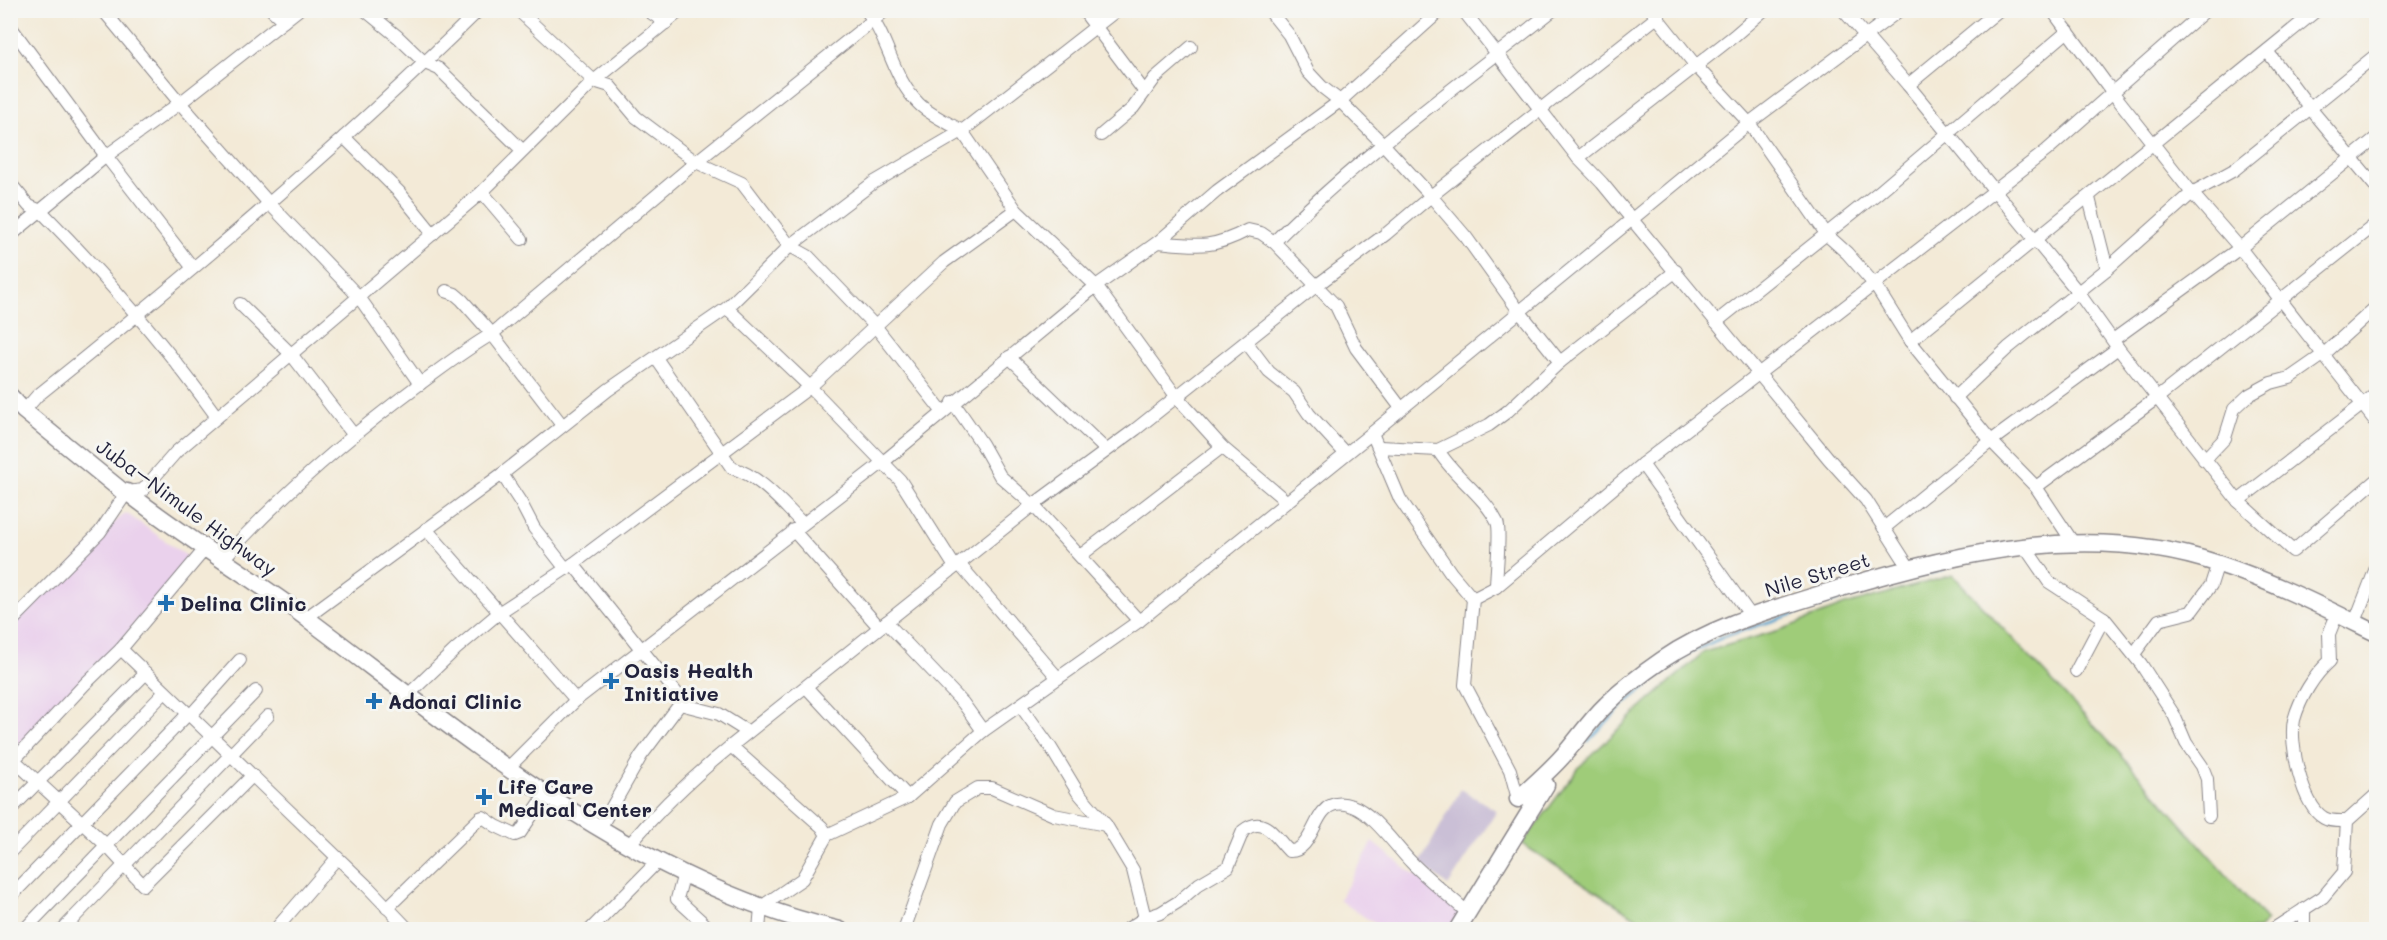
<svg xmlns="http://www.w3.org/2000/svg" width="2387" height="940" font-family="Mali,sans-serif">
	<rect width="100%" height="100%" fill="#f6f6f2"/>
	<filter id="ink" filterUnits="userSpaceOnUse"><feTurbulence type="fractalNoise" baseFrequency=".0167" numOctaves="2"/><feDisplacementMap in="SourceGraphic" scale="12" xChannelSelector="R" yChannelSelector="G"/><feConvolveMatrix kernelMatrix="1 2 1 2 8 2 1 2 1" color-interpolation-filters="sRGB"/></filter>
	<filter id="wash" filterUnits="userSpaceOnUse"><feTurbulence type="fractalNoise" baseFrequency=".008" numOctaves="4" result="noise"/><feDisplacementMap in="SourceGraphic" scale="24" xChannelSelector="R" yChannelSelector="G"/><feGaussianBlur stdDeviation="1.35" result="paint"/><feColorMatrix in="noise" values="0 0 0 0 0 0 0 0 0 0 0 0 0 0 0 0 0 1.4 0 .05"/><feComposite in="paint" operator="in"/></filter>
	<g filter="url(#wash)">
		<rect width="100%" height="100%" fill="#f3ead7"/>
		<!-- built -->
		<g fill="#ead1ec">
			<polygon points="126,513 191,559 117,646 11,753 10,627 104,531"/>
			<polygon points="1373,842 1409,871 1465,907 1452,929 1383,929 1339,900"/>
		</g>
		<!-- industrial -->
		<polygon fill="#cabfd6" points="1461,789 1497,811 1448,886 1420,863"/>
		<!-- green -->
		<polygon fill="#9fcc79" stroke="#60775a" stroke-width="1.5" points="1953,575 2112,745 2267,921 2258,929 1654,929 1522,844 1580,766 1645,704 1704,652 1783,629 1845,605"/>
		<g fill="none" stroke-linecap="round" stroke-linejoin="round">
			<!-- stream -->
			<g stroke="#57a3cf" stroke-width="3">
				<polyline points="1892,583 1943,570"/>
				<polyline points="1588,741 1627,701 1689,653 1728,635 1869,590"/>
			</g>
		</g>
	</g>
	<g filter="url(#ink)">
		<g fill="none" stroke-linecap="round" stroke-linejoin="round">
			<!-- minor casing -->
			<g stroke="#8a8689" stroke-width="14">
				<g id="minor">
					<polyline points="103,10 180,103 268,202 359,297 420,384"/>
					<polyline points="272,10 284,21"/>
					<polyline points="365,10 398,37 425,63 439,69 522,150"/>
					<polyline points="518,10 594,81 610,86 636,117 696,162 742,183 790,246 808,256 876,327 942,411"/>
					<polyline points="647,10 666,23"/>
					<path d="M 866,10 C 889,38 892,78 919,104 C 930,115 949,123 962,131 L 1117,10"/>
					<polyline points="1083,10 1144,91"/>
					<polyline points="1269,10 1289,35 1308,72 1322,87 1340,101 1384,145 1431,196 1466,237 1519,311 1560,362"/>
					<polyline points="1463,10 1578,158 1602,183 1829,459 1866,500 1910,569"/>
					<polyline points="1843,10 1908,85 2078,292 2118,348 2238,501 2293,551 2376,480"/>
					<polyline points="2052,10 2113,93 2192,193 2240,248 2376,422"/>
					<polyline points="1652,11 1696,66 1749,123 1827,235 1847,253 1875,285 1910,341 1991,441 2036,487 2074,544"/>
					<polyline points="10,26 106,156 193,268"/>
					<polyline points="2267,51 2310,108 2376,187"/>
					<polyline points="1908,85 1999,10"/>
					<polyline points="1101,135 1133,108 1155,78 1191,47"/>
					<polyline points="344,137 399,192 433,234"/>
					<polyline points="1578,158 1734,36 1764,10"/>
					<path d="M 10,183 L 29,206 L 41,211 C 105,276 164,343 217,417"/>
					<polyline points="482,192 522,239"/>
					<polyline points="2089,198 2107,269"/>
					<polyline points="10,236 106,156 180,103 298,10"/>
					<path d="M 1158,242 C 1198,246 1212,249 1248,230 L 1261,233 L 1274,242 L 1336,306 L 1356,348 L 1401,408"/>
					<path d="M 1274,242 C 1358,157 1459,85 1553,10"/>
					<polyline points="446,291 455,294 462,300 492,334 562,425"/>
					<polyline points="240,304 291,354 353,434"/>
					<polyline points="727,308 810,387 900,480 955,567"/>
					<polyline points="1716,322 1879,192 2068,31"/>
					<polyline points="2113,340 2240,248 2376,138"/>
					<polyline points="1910,341 2317,10"/>
					<polyline points="1247,343 1269,372 1294,392 1309,414 1344,452"/>
					<polyline points="1009,357 1106,450"/>
					<path d="M 656,358 L 732,468 C 759,475 782,503 802,523"/>
					<polyline points="1955,398 2008,348 2107,269 2192,193 2234,170 2376,55"/>
					<polyline points="953,402 982,444 1000,476 1033,505 1139,621"/>
					<path d="M 24,411 L 37,396 C 190,274 340,147 479,10"/>
					<polyline points="1372,433 1749,123 1900,10"/>
					<polyline points="1380,447 1438,450 1489,425 1508,411 1560,362 1676,271"/>
					<path d="M 1438,450 C 1453,476 1484,495 1497,522 C 1501,530 1496,575 1496,587"/>
					<polyline points="2204,460 2225,438 2234,409 2249,395 2271,383 2290,378 2323,355 2376,307"/>
					<polyline points="1642,464 1751,616"/>
					<polyline points="502,474 521,503 534,528 566,569"/>
					<polyline points="2036,487 2157,398 2376,224"/>
					<polyline points="2238,501 2376,394"/>
					<polyline points="1884,528 1991,441 2118,348"/>
					<polyline points="426,529 576,700"/>
					<polyline points="793,530 879,627"/>
					<polyline points="2025,547 2049,582 2104,618 2141,664 2174,715 2186,743 2202,766 2207,779 2209,816"/>
					<polyline points="1080,556 1222,447"/>
					<path d="M 223,559 C 282,494 347,438 417,386 C 442,368 466,349 492,334 L 696,162 L 886,10"/>
					<polyline points="573,564 678,695 680,704 641,756 600,828"/>
					<polyline points="959,564 1058,678"/>
					<path d="M 2337,614 L 2329,634 L 2330,661 C 2314,675 2300,698 2294,720 C 2289,743 2302,806 2324,818 C 2331,822 2339,821 2347,821"/>
					<polyline points="306,618 502,474 608,390 727,308 790,246 873,183 962,131 1016,210 1096,286 1176,396 1222,447 1286,501"/>
					<polyline points="886,622 963,703 983,731"/>
					<polyline points="2355,622 2376,568"/>
					<polyline points="10,623 100,532 127,492 143,490 176,452 482,192 594,81 681,10"/>
					<polyline points="121,649 367,886 409,930"/>
					<polyline points="2134,654 2159,620 2191,612 2211,585 2218,563"/>
					<polyline points="2076,671 2104,618"/>
					<polyline points="807,688 908,797"/>
					<polyline points="408,695 456,649 500,612 573,564 810,387 944,262 1016,210"/>
					<polyline points="680,704 719,714 748,732"/>
					<polyline points="1020,705 1051,748 1077,791 1106,825 1133,870 1145,918"/>
					<polyline points="190,716 240,660"/>
					<polyline points="731,746 822,827 827,835"/>
					<polyline points="14,760 105,844 143,885 252,776"/>
					<polyline points="10,764 85,684 121,649 205,549"/>
					<polyline points="509,767 576,700 882,463 1096,286 1158,242 1217,191 1340,101 1441,10"/>
					<polyline points="1518,799 1510,770 1465,685 1473,599 1496,587 1642,464 2046,151 2206,10"/>
					<polyline points="10,810 146,673"/>
					<path d="M 629,845 C 660,808 694,776 731,746 L 1033,505 L 1136,429 L 1317,285 L 1386,234 L 1431,196 L 1657,17 L 1660,10"/>
					<polyline points="10,852 165,692"/>
					<polyline points="684,873 677,899 711,930"/>
					<polyline points="10,897 188,714"/>
					<polyline points="387,908 480,818 483,817 496,826 515,835 520,833 546,794"/>
					<polyline points="24,930 256,691"/>
					<polyline points="62,930 268,716"/>
					<polyline points="275,930 337,858"/>
					<polyline points="590,930 658,861"/>
					<polyline points="759,930 761,907 802,879 827,835 908,797 983,731 1139,621 1372,433 1400,499 1451,573 1473,599"/>
					<polyline points="904,930 942,824 955,802 978,788 992,788 1054,815 1106,825"/>
					<path d="M 1126,930 L 1145,918 L 1160,913 L 1178,902 L 1199,884 L 1228,867 L 1243,831 C 1265,813 1276,839 1289,851 C 1308,852 1313,824 1323,812 C 1331,802 1341,802 1352,806 C 1373,813 1396,847 1412,863 C 1429,880 1449,896 1467,912"/>
					<polyline points="2272,930 2323,897 2344,872 2347,821 2376,795"/>
					<polyline points="2304,930 2304,909"/>
				</g>
			</g>
			<!-- major casing -->
			<g stroke="#8a8689" stroke-width="19">
				<g id="major">
					<path d="M 10,396 L 24,411 L 122,491 L 127,492 C 185,538 249,575 309,620 C 471,741 638,884 840,930"/>
					<path d="M 1457,930 L 1546,785 L 1518,799 C 1532,786 1547,773 1560,759 C 1576,742 1589,721 1606,705 C 1623,688 1643,673 1662,660 C 1715,624 1774,609 1834,590 C 1957,552 2092,521 2219,564 C 2274,582 2325,608 2376,633"/>
				</g>
			</g>
			<!-- minor -->
			<use href="#minor" stroke="#fff" stroke-width="12"/>
			<!-- major -->
			<use href="#major" stroke="#fff" stroke-width="16"/>
		</g>
	</g>
	<!-- markers -->
	<g fill="#1f6fb2" stroke="#f6f6f2" stroke-width="2">
		<path d="M163 594h6v6h6v6h-6v6h-6v-6h-6v-6h6z"/>
		<path d="M608 672h6v6h6v6h-6v6h-6v-6h-6v-6h6z"/>
		<path d="M371 692h6v6h6v6h-6v6h-6v-6h-6v-6h6z"/>
		<path d="M481 788h6v6h6v6h-6v6h-6v-6h-6v-6h6z"/>
	</g>
	<g text-anchor="middle" dominant-baseline="central" stroke-width="6" stroke-linejoin="round" paint-order="stroke">
		<!-- street labels -->
		<g font-size="20" fill="#22223b" stroke="#f6f6f2">
			<text transform="translate(187 507) rotate(36)">Juba–Nimule Highway</text>
			<text transform="translate(1817 574) rotate(-17)">Nile Street</text>
		</g>
		<!-- poi labels -->
		<g font-size="20" font-weight="bold" fill="#22223b" stroke="#f6f6f2" text-anchor="start">
			<text x="180" y="603">Delina Clinic</text>
			<text x="624" y="670">Oasis Health<tspan x="624" dy="23">Initiative</tspan></text>
			<text x="388" y="701">Adonai Clinic</text>
			<text x="498" y="786">Life Care<tspan x="498" dy="23">Medical Center</tspan></text>
		</g>
	</g>
	<!-- margin -->
	<rect width="2387" height="940" fill="none" stroke="#f6f6f2" stroke-width="36"/>
</svg>
